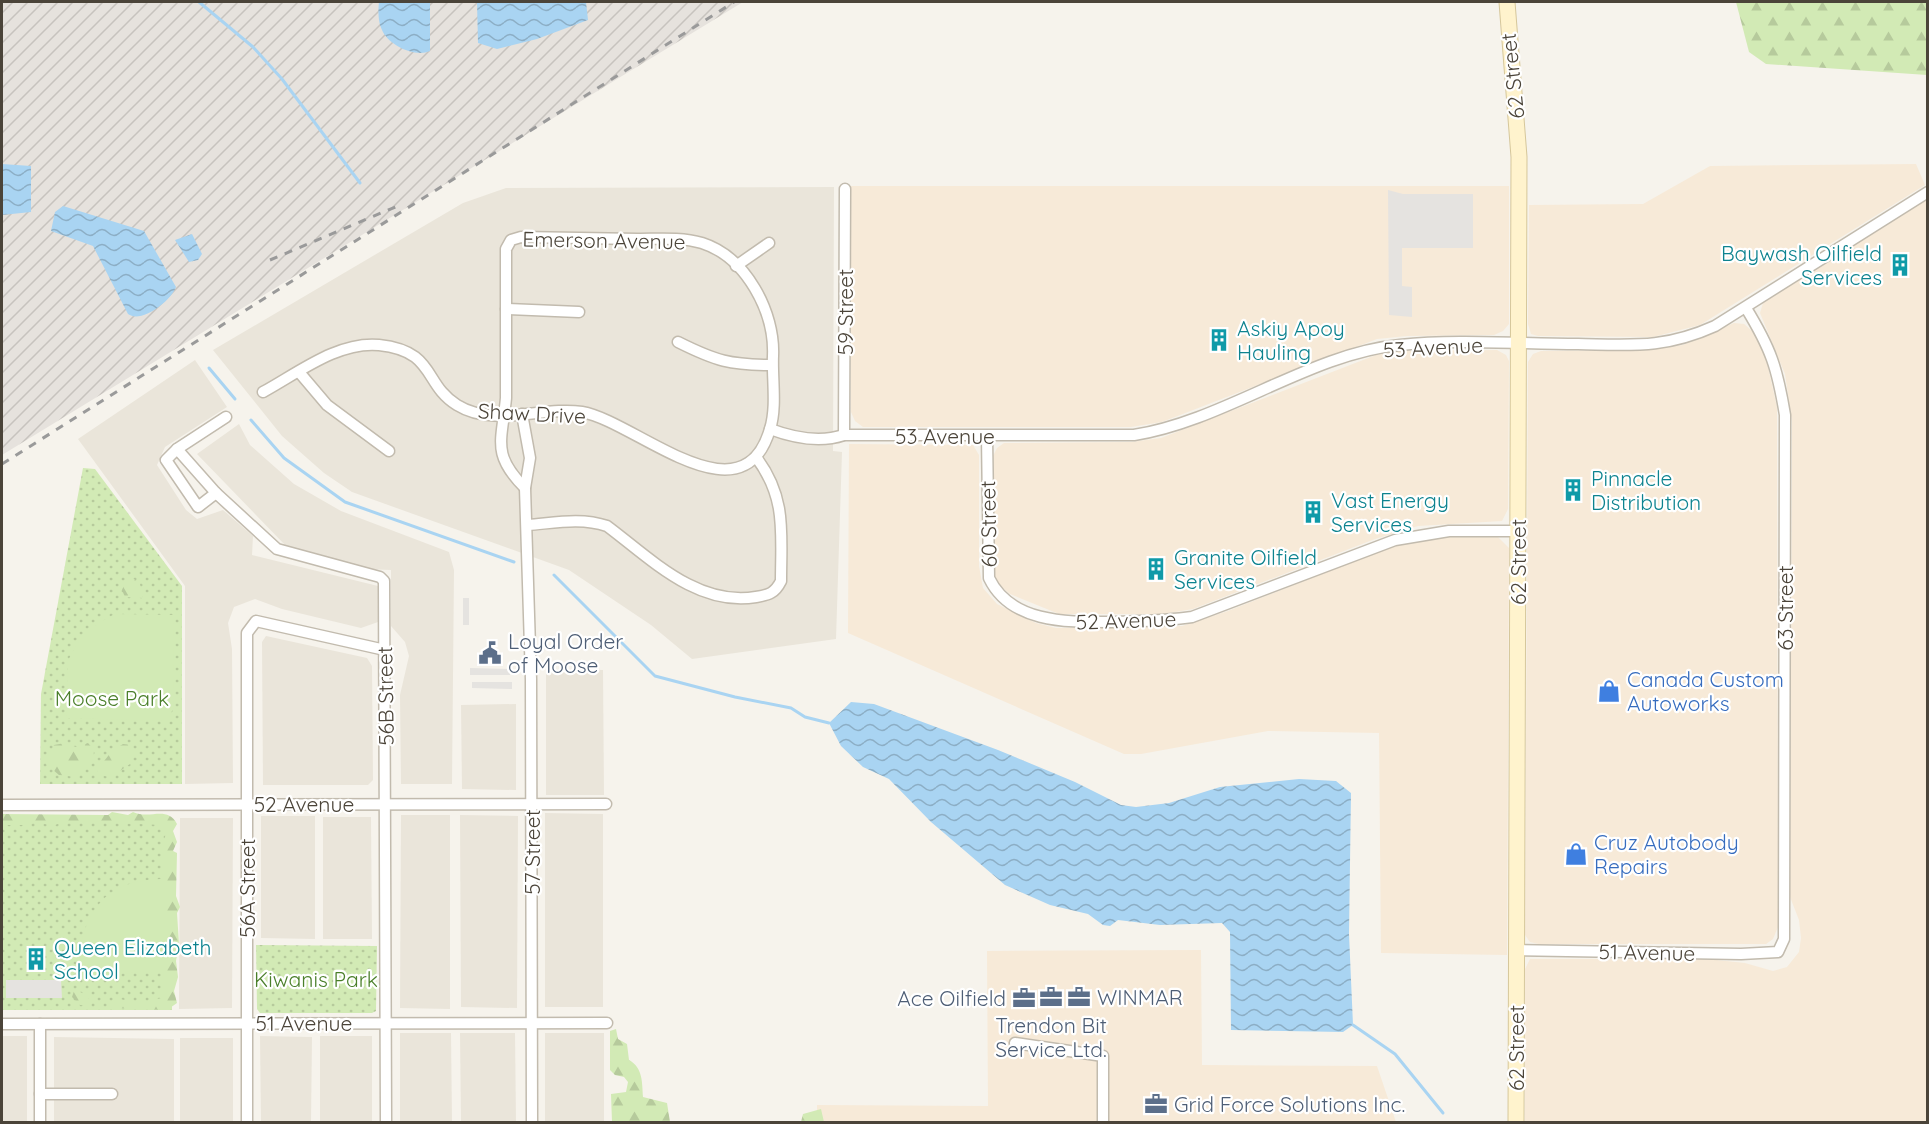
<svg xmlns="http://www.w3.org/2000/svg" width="1929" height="1124" font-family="Quicksand,sans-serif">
	<defs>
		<pattern id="industrial-furrows" width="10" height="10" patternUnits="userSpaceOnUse" patternTransform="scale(1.5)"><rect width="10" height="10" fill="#e6e2dd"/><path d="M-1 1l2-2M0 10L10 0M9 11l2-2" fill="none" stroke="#c7c3be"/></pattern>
		<pattern id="grass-dots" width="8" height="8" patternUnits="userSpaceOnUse" patternTransform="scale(1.5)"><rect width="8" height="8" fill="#d2eab5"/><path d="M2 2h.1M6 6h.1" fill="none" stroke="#b6ca9c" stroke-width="1.8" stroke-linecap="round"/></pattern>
		<pattern id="forest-firs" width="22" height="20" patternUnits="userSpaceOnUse" patternTransform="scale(1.5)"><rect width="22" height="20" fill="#d2eab5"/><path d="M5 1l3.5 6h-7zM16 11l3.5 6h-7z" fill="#b6ca9c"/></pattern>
		<pattern id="water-waves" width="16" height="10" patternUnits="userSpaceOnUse" patternTransform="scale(1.5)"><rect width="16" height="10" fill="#a9d4f2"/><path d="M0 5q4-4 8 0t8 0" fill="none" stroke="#8caec5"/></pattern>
	</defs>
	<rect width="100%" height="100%" fill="#f6f3ec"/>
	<!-- residential -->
	<g fill="#eae5da">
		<polygon points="834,187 833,451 842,452 836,639 692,659 651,625 569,570 352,492 324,473 282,436 213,350 463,203 506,188"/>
		<polygon points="195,360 227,407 165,447 157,465 186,510 197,519 223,510 253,536 252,555 378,586 378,622 361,628 282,609 255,599 234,607 228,623 232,649 233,783 185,784 185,586 78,439"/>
		<polygon points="239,424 250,445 294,484 341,511 449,552 454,570 452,784 401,784 400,695 409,656 405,642 391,626 391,570 366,569 286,546 197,454"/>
		<polygon points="266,636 367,658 372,666 373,780 368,785 263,785 262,642"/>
		<polygon points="546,669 603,670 604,795 546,795"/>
		<polygon points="516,704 516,790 462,789 461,705"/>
		<polygon points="545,813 603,814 603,1007 545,1007"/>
		<polygon points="401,815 450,815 450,1009 400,1008"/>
		<polygon points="460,815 518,816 517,1008 461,1007"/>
		<polygon points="261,816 315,816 315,939 261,938"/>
		<polygon points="323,817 371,817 372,939 323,939"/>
		<polygon points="180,818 233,818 232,1008 179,1009"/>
		<polygon points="400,1033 451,1033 452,1122 400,1122"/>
		<polygon points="460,1033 515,1033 516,1122 461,1122"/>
		<rect x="545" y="1033" width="59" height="89"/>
		<rect x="2" y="1036" width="25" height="86"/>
		<polygon points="260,1036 312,1037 311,1122 261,1122"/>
		<rect x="320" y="1036" width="52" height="86"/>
		<polygon points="54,1037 174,1039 174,1122 54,1122"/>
		<rect x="180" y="1038" width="53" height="84"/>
	</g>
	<!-- commercial -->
	<g fill="#f7ead8">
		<polygon points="1916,164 1925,185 1700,325 1653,337 1538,336 1531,334 1528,324 1529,205 1643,204 1710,166"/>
		<polygon points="850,186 1509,186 1509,324 1503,331 1494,335 1407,336 1377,339 1162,422 1131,427 863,427 855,421 851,412"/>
		<polygon points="1927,199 1927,1122 1525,1122 1525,969 1530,959 1707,959 1745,963 1773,971 1787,967 1799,952 1801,938 1799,920 1790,897 1792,422 1785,374 1760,313 1763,303"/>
		<polygon points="1734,323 1744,324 1752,331 1766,358 1777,407 1778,927 1773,939 1766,944 1538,944 1530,942 1525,935 1528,362 1533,354 1541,351 1648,350 1683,345"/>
		<polygon points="1497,350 1506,355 1509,361 1508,509 1502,521 1418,526 1375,539 1193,609 1163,614 1059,614 1010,594 998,584 993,571 993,456 997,448 1004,443 1131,442 1161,438 1376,355 1396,351"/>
		<polygon points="849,444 973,445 979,455 979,566 983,588 997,604 1036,623 1056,628 1182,626 1228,611 1390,547 1450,536 1498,537 1509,548 1507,955 1381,953 1379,733 1268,731 1141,754 1124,754 848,633"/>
		<polygon points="1201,950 1202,1065 1377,1066 1396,1122 817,1122 817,1105 988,1106 987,951"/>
	</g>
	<!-- industrial -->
	<polygon fill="url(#industrial-furrows)" points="2,2 743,2 2,455"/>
	<!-- grass -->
	<g fill="url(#grass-dots)">
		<polygon points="83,468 95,469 182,586 182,784 40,784 41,694"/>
		<polygon points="2,818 172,820 172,1010 2,1010"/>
		<polygon points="256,945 377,946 376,1011 372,1013 260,1013 257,1009"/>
	</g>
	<!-- forest -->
	<g fill="url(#forest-firs)">
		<polygon points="1736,2 1927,2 1927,75 1766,64 1749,52"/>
		<polygon points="134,579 140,584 143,598 125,597 122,590 126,581"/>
		<polygon points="65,743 76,747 88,743 94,750 93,763 79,770 76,777 59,775 46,764 54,745"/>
		<polygon points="123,744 132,745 130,764 111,777 98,775 97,770 112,751"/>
		<path d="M 112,812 L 128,815 L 133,812 C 150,820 167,805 177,824 L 173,831 L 177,842 L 173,851 L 177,853 L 176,896 L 180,907 L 177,913 L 179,944 L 176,961 L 178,977 L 174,991 L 177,1003 L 167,1010 L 110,1008 L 110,1004 L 116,998 L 137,1003 L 162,998 L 163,842 L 166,834 L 162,825 L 65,821 L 55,825 L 33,823 L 30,825 L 2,825 L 2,814 L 108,815 Z"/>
		<path d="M 74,991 C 82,991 92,997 90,1006 L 80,1005 L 72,997 Z"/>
		<path d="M 616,1029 L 618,1039 L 627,1044 L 629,1060 C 643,1068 642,1082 643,1097 L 667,1103 L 670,1122 L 612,1122 L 611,1094 L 626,1092 L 628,1082 L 624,1077 L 615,1075 L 610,1070 L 610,1031 Z"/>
		<polygon points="821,1109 824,1122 801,1122 803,1114"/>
	</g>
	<!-- pitch -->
	<g fill="#d2eab5">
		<path d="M 115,614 L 174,615 L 173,709 L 169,717 L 163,721 L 66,718 L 68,661 C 77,639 93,624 115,614 Z"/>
		<path d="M 161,879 L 161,964 L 153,972 L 82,975 C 77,959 80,944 85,929 C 98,893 124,880 161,879 Z"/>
	</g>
	<!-- parking -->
	<g fill="#e5e3e0">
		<polygon points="1388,190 1403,194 1473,194 1473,248 1402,248 1402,286 1412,287 1412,317 1389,315"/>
		<rect x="463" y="598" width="6" height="27"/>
		<polygon points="470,668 510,669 510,675 470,675"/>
		<polygon points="472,682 512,682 512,689 472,688"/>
		<polygon points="6,980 61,980 62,998 6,998"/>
	</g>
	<!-- water -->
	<g fill="url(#water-waves)">
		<path d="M 379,2 L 430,2 L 430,51 C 415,58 388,45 382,30 C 378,22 378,10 379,2 Z"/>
		<polygon points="477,2 586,2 588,20 537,39 497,49 478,43"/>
		<polygon points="2,164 31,166 31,212 2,215"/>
		<path d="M 63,206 L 144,231 L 176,287 C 171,301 141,324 128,314 L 93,246 L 51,231 L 55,212 Z"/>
		<polygon points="192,234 202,254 198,260 189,262 175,240"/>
		<polygon points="851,702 874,704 998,750 1075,782 1121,805 1136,807 1169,803 1220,787 1299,779 1336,781 1351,793 1349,934 1353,1025 1343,1032 1231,1030 1230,932 1222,923 1160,925 1118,920 1110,926 1103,925 1088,914 1050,905 1005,885 931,822 889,779 863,767 841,746 829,723"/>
	</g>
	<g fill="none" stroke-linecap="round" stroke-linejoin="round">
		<!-- stream -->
		<g stroke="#a9d4f2" stroke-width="3">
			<polyline points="199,2 253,47 282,79 360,183"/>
			<polyline points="209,368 235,399"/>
			<polyline points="251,420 284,458 345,502 514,562"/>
			<polyline points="554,575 655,676 735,697 791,708 805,717 829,723"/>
			<polyline points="1353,1025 1395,1054 1443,1113"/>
		</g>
		<!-- minor casing -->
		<g stroke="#c2bbae" stroke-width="13">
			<g id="minor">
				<polyline points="736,266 769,243"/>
				<polyline points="506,309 579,312"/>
				<path d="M 678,342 C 716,361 730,365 772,365"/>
				<polyline points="299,372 327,405 389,451"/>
				<path d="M 263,392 C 298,373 338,341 379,345 C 436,351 423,384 457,405 C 494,428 543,406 582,412 C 635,421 742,525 770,429 C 777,407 772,379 773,356 C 775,312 746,257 702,243 C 681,237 659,239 638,239 C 599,238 560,238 521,237 L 511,240 L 506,249 L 506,398 C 502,441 491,454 525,488"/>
				<polyline points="522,414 530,458 525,488 531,679 532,1122"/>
				<path d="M 770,429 C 794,438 820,443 844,435 L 1134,435 C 1224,421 1311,353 1400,345 C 1457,339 1520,344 1578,344 C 1632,345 1664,349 1715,326 L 1928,192"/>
				<polyline points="844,435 845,189"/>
				<path d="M 987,436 L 989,578 C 1011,624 1069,622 1113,622 C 1140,621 1165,621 1192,617 L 1395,540 L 1449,531 L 1518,531"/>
				<polyline points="177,449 216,493 277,549 380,577 384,581 386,1122"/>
				<polyline points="216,493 198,507 166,460 177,449 226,417"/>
				<path d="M 528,525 C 554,523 581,517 607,526 C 650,558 697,607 756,597 C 769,595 775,593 781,581 C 781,533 787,498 756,457"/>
				<polyline points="2,805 606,804"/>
				<path d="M 1516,950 L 1741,954 L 1778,952 L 1784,939 L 1785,415 C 1777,367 1771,349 1746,308"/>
				<polyline points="2,1024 607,1023"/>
				<polyline points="40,1024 40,1122"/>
				<polyline points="1015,1043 1103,1056 1103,1122"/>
				<polyline points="40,1094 112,1094"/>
				<polyline points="247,1122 247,633 256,621 385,650"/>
			</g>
		</g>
		<!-- secondary casing -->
		<g stroke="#d6c79b" stroke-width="17">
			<polyline id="secondary" points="1507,2 1519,157 1516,1122"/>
		</g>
		<!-- minor -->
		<use href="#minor" stroke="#fff" stroke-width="10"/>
		<!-- secondary -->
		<use href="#secondary" stroke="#fff3cd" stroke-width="15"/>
		<!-- rail -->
		<g stroke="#9a9a9a" stroke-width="3" stroke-dasharray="8 8" stroke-linecap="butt">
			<polyline points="270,260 400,205"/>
			<polyline points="2,464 734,2"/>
		</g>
	</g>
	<!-- icons -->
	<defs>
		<g id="building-bare" transform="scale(1.8)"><path d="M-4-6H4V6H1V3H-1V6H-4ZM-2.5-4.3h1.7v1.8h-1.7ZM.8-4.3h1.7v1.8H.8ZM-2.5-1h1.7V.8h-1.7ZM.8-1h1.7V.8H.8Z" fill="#0f9aa8" stroke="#fff" stroke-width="2.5" paint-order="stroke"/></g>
		<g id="civic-bare" transform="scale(1.8)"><path d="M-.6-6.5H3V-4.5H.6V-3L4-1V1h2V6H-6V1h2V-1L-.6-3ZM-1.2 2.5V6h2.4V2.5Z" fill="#5c6f8a" stroke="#fff" stroke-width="2.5" paint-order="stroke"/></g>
		<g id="shop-bare" transform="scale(1.8)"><path d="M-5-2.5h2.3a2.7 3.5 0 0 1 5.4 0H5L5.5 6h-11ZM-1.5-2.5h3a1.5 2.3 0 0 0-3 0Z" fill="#3f7fe0" stroke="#fff" stroke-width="2.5" paint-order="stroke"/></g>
		<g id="office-bare" transform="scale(1.8)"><path d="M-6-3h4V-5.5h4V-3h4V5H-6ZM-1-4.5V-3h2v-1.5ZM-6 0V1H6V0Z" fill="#5c6f8a" stroke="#fff" stroke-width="2.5" paint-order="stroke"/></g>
	</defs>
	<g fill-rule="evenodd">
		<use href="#building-bare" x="1900" y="265"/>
		<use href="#building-bare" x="1219" y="340"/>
		<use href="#building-bare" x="1573" y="490"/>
		<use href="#building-bare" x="1313" y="512"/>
		<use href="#building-bare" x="1156" y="569"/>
		<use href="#civic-bare" x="490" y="653"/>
		<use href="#shop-bare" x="1609" y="691"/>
		<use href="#shop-bare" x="1576" y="854"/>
		<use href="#building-bare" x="36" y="959"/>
		<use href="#office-bare" x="1051" y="997"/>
		<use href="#office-bare" x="1079" y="997"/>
		<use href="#office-bare" x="1024" y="998"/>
		<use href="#office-bare" x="1156" y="1104"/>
	</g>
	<g text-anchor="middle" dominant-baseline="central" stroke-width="4.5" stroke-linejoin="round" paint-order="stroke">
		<!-- street labels -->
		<g font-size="21" fill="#4b4439" stroke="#fff">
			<text transform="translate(1512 76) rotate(-96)">62 Street</text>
			<text transform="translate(604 240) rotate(1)">Emerson Avenue</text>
			<text transform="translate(845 312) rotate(-90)">59 Street</text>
			<text transform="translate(1433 347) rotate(-3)">53 Avenue</text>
			<text transform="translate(532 413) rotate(3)">Shaw Drive</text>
			<text x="945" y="436">53 Avenue</text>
			<text transform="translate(988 524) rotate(-91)">60 Street</text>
			<text transform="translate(1518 562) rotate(-90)">62 Street</text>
			<text transform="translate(1785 608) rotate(-90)">63 Street</text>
			<text transform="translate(1126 620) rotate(-2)">52 Avenue</text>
			<text transform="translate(385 696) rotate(-91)">56B Street</text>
			<text x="304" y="804">52 Avenue</text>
			<text transform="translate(532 852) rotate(-90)">57 Street</text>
			<text transform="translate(247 888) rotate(-90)">56A Street</text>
			<text transform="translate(1647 952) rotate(1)">51 Avenue</text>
			<text x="304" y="1023">51 Avenue</text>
			<text transform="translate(1516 1048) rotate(-90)">62 Street</text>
		</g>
		<!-- culture labels -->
		<g font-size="21" fill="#0d838f" stroke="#fff" text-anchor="start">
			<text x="1882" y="253" text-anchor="end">Baywash Oilfield<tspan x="1882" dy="24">Services</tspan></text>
			<text x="1237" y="328">Askiy Apoy<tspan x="1237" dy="24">Hauling</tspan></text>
			<text x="1591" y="478">Pinnacle<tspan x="1591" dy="24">Distribution</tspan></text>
			<text x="1331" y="500">Vast Energy<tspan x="1331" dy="24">Services</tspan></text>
			<text x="1174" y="557">Granite Oilfield<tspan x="1174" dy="24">Services</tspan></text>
			<text x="54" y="947">Queen Elizabeth<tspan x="54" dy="24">School</tspan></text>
		</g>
		<!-- service labels -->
		<g font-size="21" fill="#4e5e75" stroke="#fff" text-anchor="start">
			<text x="508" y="641">Loyal Order<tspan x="508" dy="24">of Moose</tspan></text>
			<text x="1097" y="997">WINMAR</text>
			<text x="1006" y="998" text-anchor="end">Ace Oilfield</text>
			<text x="1051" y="1025" text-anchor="middle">Trendon Bit<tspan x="1051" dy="24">Service Ltd.</tspan></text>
			<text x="1174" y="1104">Grid Force Solutions Inc.</text>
		</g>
		<!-- shop labels -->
		<g font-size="21" fill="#366cbe" stroke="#fff" text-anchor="start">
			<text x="1627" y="679">Canada Custom<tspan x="1627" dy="24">Autoworks</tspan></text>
			<text x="1594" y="842">Cruz Autobody<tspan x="1594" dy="24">Repairs</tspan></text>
		</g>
		<!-- park labels -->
		<g font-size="21" fill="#4a7f2a" stroke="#fff">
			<text x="112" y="698">Moose Park</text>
			<text x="316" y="979">Kiwanis Park</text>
		</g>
	</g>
	<!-- border -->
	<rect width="1929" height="1124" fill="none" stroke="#4b4439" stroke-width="6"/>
</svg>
